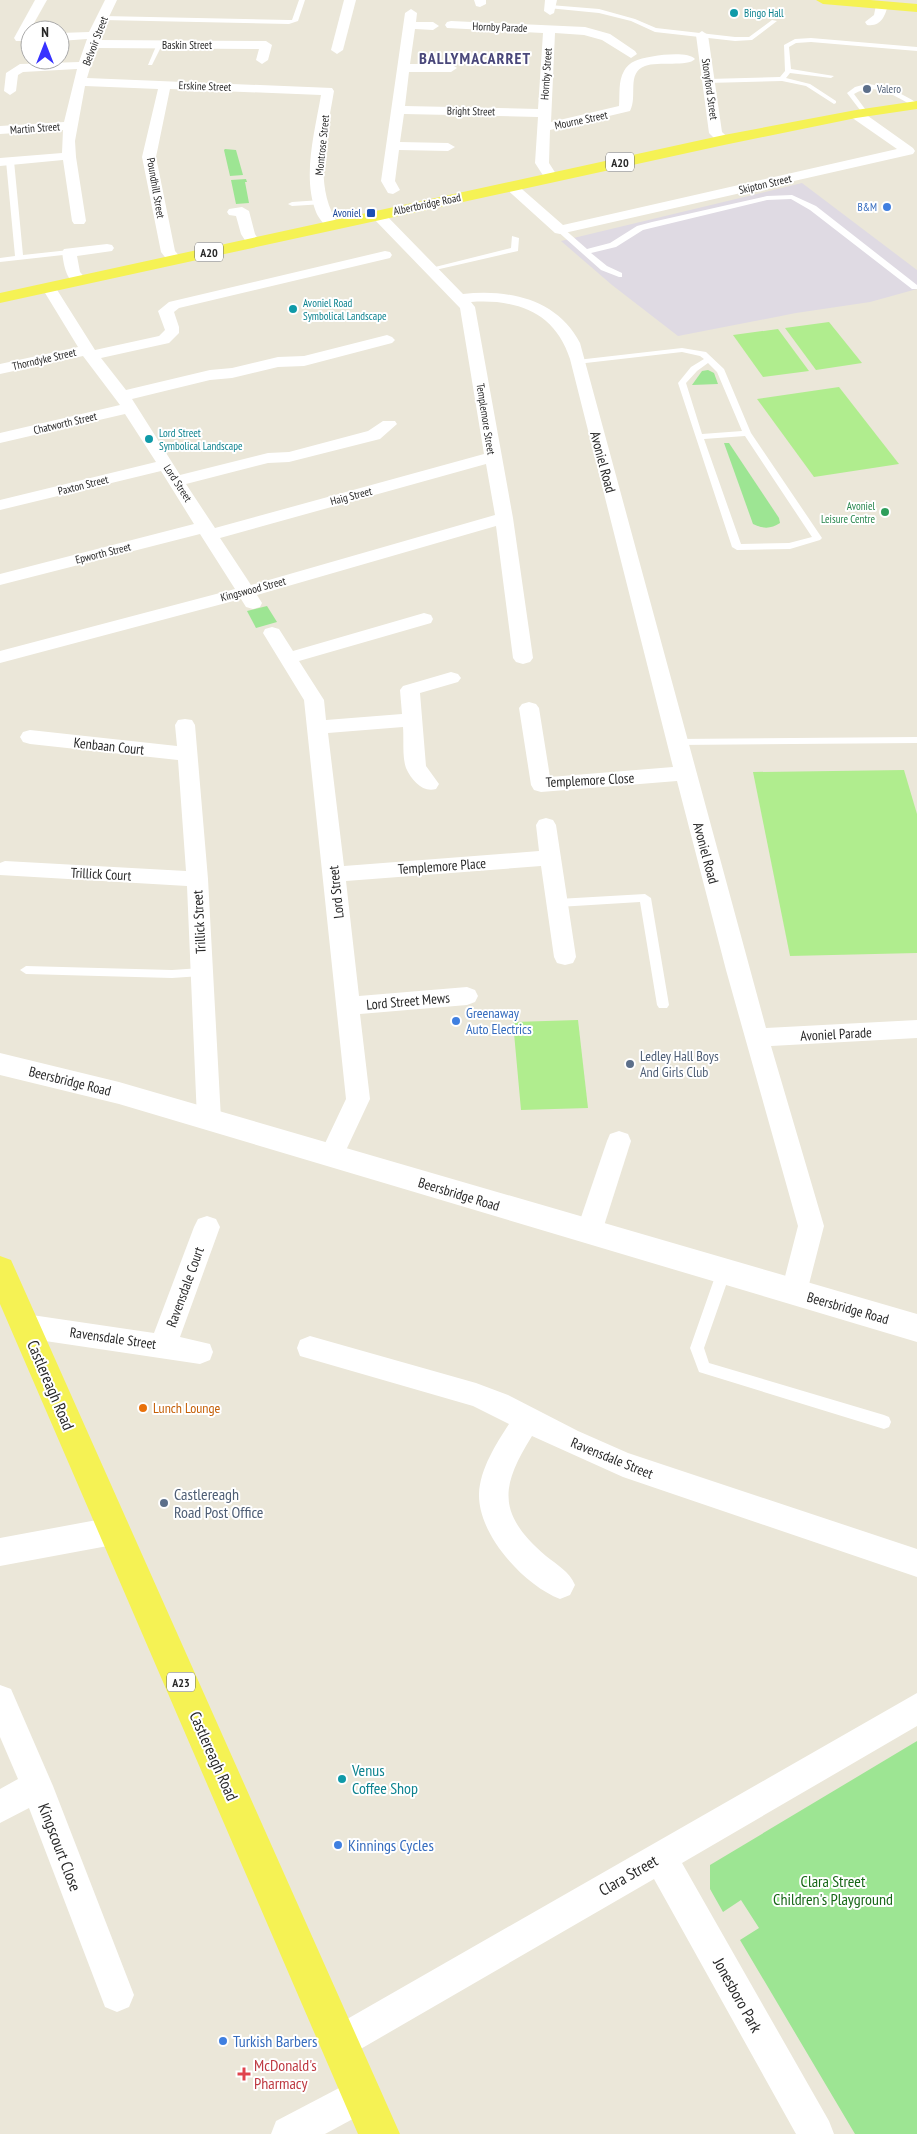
<svg xmlns="http://www.w3.org/2000/svg" width="917" height="2134" font-family="'PT Sans Narrow',sans-serif">
	<rect width="100%" height="100%" fill="#ebe7d9"/>
	<!-- industrial -->
	<polygon fill="#dfdae3" points="802,183 917,270 917,289 870,302 796,313 678,336 612,285 561,241"/>
	<!-- green -->
	<g fill="#9de593">
		<polygon points="225,149 236,150 243,175 230,176 224,150"/>
		<polygon points="246,179 247,182 245,182 249,203 236,204 231,180"/>
		<polygon points="708,370 714,373 718,384 692,385 702,371"/>
		<path d="M 724,443 L 729,443 L 779,518 L 780,523 C 771,529 763,529 753,524 Z"/>
		<polygon points="267,606 277,622 256,628 247,611"/>
		<polygon points="917,1741 917,2134 855,2134 740,1940 759,1928 741,1900 723,1912 710,1889 710,1865"/>
	</g>
	<!-- pitch -->
	<g fill="#b0ed8e">
		<polygon points="829,322 862,363 816,370 785,328"/>
		<polygon points="778,329 809,371 763,377 733,335"/>
		<polygon points="839,387 899,464 814,477 757,399"/>
		<polygon points="904,770 917,814 917,953 790,956 753,772"/>
		<polygon points="578,1020 588,1108 521,1110 513,1022"/>
	</g>
	<g fill="none" stroke-linecap="round" stroke-linejoin="round">
		<!-- service -->
		<g fill="#fff" fill-rule="evenodd">
			<polygon points="299,0 305,0 298,21 289,24 103,20 100,18 103,16 289,20 292,20"/>
			<polygon points="550,5 599,9 635,19 656,28 735,37 749,37 772,20 777,21 752,40 735,41 655,32 631,21 599,13 548,8"/>
			<polygon points="811,38 917,47 917,51 811,42 796,43 789,47 791,69 834,76 831,78 790,73 786,78 810,84 836,101 836,103 834,104 806,86 782,81 708,83 705,81 708,79 780,77 785,71 784,45 795,39"/>
			<polygon points="157,44 162,45 152,65 148,65"/>
			<path d="M 866,84 C 885,85 901,93 917,103 L 917,107 L 913,106 C 895,96 874,81 854,94 L 868,113 L 863,114 L 847,93 L 855,87 Z"/>
			<polygon points="10,159 14,161 23,255 69,250 72,250 72,254 0,262 0,258 15,256 6,161"/>
			<polygon points="792,195 816,206 917,285 917,289 912,289 810,210 791,199 767,200 643,230 616,247 591,253 607,266 622,273 622,277 619,277 601,270 556,230 563,228 587,249 610,243 637,226 652,222 767,196"/>
			<polygon points="321,200 324,200 324,204 292,206 288,204 292,202"/>
			<polygon points="512,236 519,238 518,251 431,271 427,269 511,248"/>
			<path d="M 682,348 L 706,352 L 724,369 L 751,433 L 822,538 L 820,540 L 790,549 L 737,550 L 732,547 L 678,383 L 691,367 L 704,359 L 700,356 L 682,352 L 577,364 L 573,362 L 577,360 ZM 708,363 L 717,372 L 742,431 L 702,434 L 686,383 L 697,371 ZM 745,436 L 812,537 L 789,543 L 741,544 L 704,439 Z"/>
			<polygon points="917,737 917,743 677,745 672,742 677,739"/>
			<polygon points="645,894 651,898 669,1005 667,1008 659,1008 657,1005 640,902 558,907 552,903 558,899"/>
			<polygon points="26,966 172,970 201,968 207,972 201,976 172,978 26,974 20,970"/>
			<polygon points="724,1265 729,1267 731,1271 704,1348 709,1363 884,1415 889,1417 891,1422 889,1427 884,1429 699,1372 690,1348 717,1271 719,1267"/>
		</g>
		<!-- minor -->
		<g fill="#fff" fill-rule="evenodd">
			<polygon points="35,0 47,0 24,41 16,41 14,38"/>
			<path d="M 105,0 L 117,0 L 98,40 L 266,41 L 272,45 L 268,60 L 262,64 L 256,60 L 259,49 L 96,48 L 87,78 L 332,88 L 334,91 C 327,134 312,186 339,225 L 337,228 L 327,228 C 323,223 318,217 316,212 C 302,176 315,131 321,95 L 170,89 L 156,157 L 175,251 L 182,259 L 180,262 C 171,264 166,259 161,252 L 142,157 L 158,89 L 85,86 L 75,141 L 76,157 L 86,221 L 84,224 L 74,224 L 72,221 L 63,160 L 0,166 L 0,158 L 62,153 L 63,130 L 0,134 L 0,126 L 64,122 L 77,69 L 23,72 L 18,75 L 16,91 L 10,95 L 4,91 L 6,73 L 20,64 L 79,62 L 87,39 L 60,41 L 60,33 L 89,32 Z"/>
			<polygon points="344,0 356,0 343,50 337,54 331,50"/>
			<polygon points="474,0 486,0 486,4 480,7 476,6"/>
			<polygon points="545,0 557,0 554,13 550,15 544,11"/>
			<path d="M 882,2 L 888,5 C 885,16 881,27 867,25 L 865,22 L 874,15 L 876,5 Z"/>
			<path d="M 411,9 L 417,13 L 416,22 L 433,22 L 439,26 L 433,30 L 415,29 L 410,64 L 451,64 L 457,68 L 451,72 L 409,72 L 405,106 L 538,109 L 543,33 L 447,28 L 445,25 L 447,22 L 451,21 L 585,27 L 610,34 L 635,51 L 637,54 L 631,58 L 602,40 L 584,35 L 555,33 L 551,122 L 619,106 C 620,95 618,81 624,71 C 626,67 630,63 635,61 C 646,56 687,50 695,59 C 688,67 658,61 645,66 C 626,73 638,96 630,111 L 550,130 L 549,163 L 558,177 L 551,181 L 546,180 L 535,163 L 538,117 L 404,114 L 400,142 L 448,143 L 455,147 L 448,151 L 399,150 L 395,181 L 400,190 L 393,194 L 388,193 L 381,181 L 405,13 Z"/>
			<polygon points="702,31 708,35 722,132 731,140 724,144 719,143 709,133 696,35"/>
			<polygon points="856,110 861,111 913,148 915,151 913,154 560,234 555,233 503,186 510,182 515,183 563,225 897,149 851,117 850,114"/>
			<polygon points="242,207 249,211 255,234 260,242 258,245 248,245 241,234 236,216 229,215 227,212 229,209"/>
			<path d="M 378,211 L 383,212 L 463,294 C 509,289 557,299 580,343 L 766,1028 L 917,1020 L 917,1038 L 771,1046 L 824,1226 L 807,1292 L 803,1300 L 794,1303 L 785,1300 L 781,1292 L 798,1226 L 726,970 L 677,781 L 541,792 L 534,790 L 531,785 L 519,708 L 522,704 L 529,702 L 536,704 L 539,708 L 550,777 L 673,767 L 570,359 C 555,312 517,299 471,302 L 475,307 L 513,518 L 533,658 L 530,662 L 523,664 L 516,662 L 513,658 L 496,526 L 257,595 L 262,603 L 260,607 L 253,609 L 246,607 L 241,599 L 0,663 L 0,651 L 235,589 L 200,534 L 0,585 L 0,574 L 194,524 L 161,471 L 0,510 L 0,500 L 156,462 L 125,414 L 0,443 L 0,433 L 120,405 L 83,356 L 0,374 L 0,364 L 78,347 L 42,288 L 44,285 L 54,285 L 95,350 L 159,336 L 165,330 L 158,311 L 169,302 L 385,251 L 390,252 L 392,255 L 390,258 L 179,308 L 174,312 L 179,327 L 179,333 L 169,343 L 101,358 L 126,390 L 210,370 L 232,368 L 278,357 L 304,356 L 387,335 L 392,337 L 395,340 L 392,343 L 304,366 L 278,367 L 232,378 L 210,380 L 132,399 L 180,475 L 268,453 L 289,452 L 368,431 L 383,421 L 395,421 L 397,424 L 380,439 L 289,462 L 268,463 L 186,484 L 215,528 L 484,454 L 460,308 L 373,218 L 371,215 L 373,212 ZM 486,464 L 495,515 L 251,585 L 220,538 Z"/>
			<path d="M 107,244 L 112,245 L 114,248 L 112,251 L 77,256 L 80,272 L 87,280 L 85,283 C 66,288 64,265 62,252 L 64,249 Z"/>
			<path d="M 424,613 L 431,615 L 433,619 L 431,623 L 299,661 L 324,700 L 326,720 L 402,714 L 400,690 L 403,686 L 451,672 L 458,674 L 461,678 L 458,682 L 420,693 L 426,766 L 439,784 L 436,789 C 423,793 412,781 406,768 C 402,757 404,739 403,727 L 328,733 L 344,866 L 539,851 L 536,825 L 539,820 L 546,818 L 553,820 L 556,825 L 576,957 L 573,963 L 565,965 L 557,963 L 554,957 L 541,866 L 346,881 L 359,996 L 467,987 L 475,990 L 478,996 L 475,1002 L 467,1005 L 360,1014 L 370,1099 L 340,1163 L 331,1166 L 322,1163 L 319,1156 L 346,1099 L 304,700 L 263,633 L 265,629 L 272,627 L 279,629 L 293,651 Z"/>
			<polygon points="185,719 192,720 195,725 208,879 221,1119 218,1126 209,1129 200,1126 197,1119 187,886 0,875 0,863 5,861 186,871 178,760 30,744 23,742 20,737 23,732 30,730 177,746 175,725 178,720"/>
			<polygon points="619,1131 628,1134 631,1141 602,1232 598,1240 589,1243 580,1240 576,1232 607,1141 610,1134"/>
			<polygon points="207,1216 216,1219 220,1227 180,1337 210,1344 213,1352 210,1360 200,1364 25,1338 16,1334 12,1326 16,1318 25,1314 154,1333 194,1227 198,1219"/>
			<path d="M 310,1336 L 476,1383 L 508,1395 L 578,1431 L 628,1453 L 917,1549 L 917,1577 L 623,1477 L 532,1436 C 500,1487 497,1514 546,1556 C 557,1565 569,1571 575,1585 L 570,1595 L 560,1599 C 524,1585 478,1535 479,1494 C 480,1469 496,1444 509,1424 L 473,1406 L 300,1356 L 297,1348 L 300,1340 Z"/>
			<polygon points="113,1517 123,1521 128,1531 123,1541 113,1545 0,1566 0,1538"/>
			<polygon points="0,1685 11,1689 53,1786 134,1995 129,2007 117,2012 105,2007 29,1808 0,1823 0,1789 18,1779 0,1737"/>
			<polygon points="917,1693 917,1726 682,1863 829,2121 834,2134 796,2134 654,1879 352,2054 340,2059 328,2054 323,2042 328,2030"/>
			<polygon points="362,2076 375,2081 380,2094 375,2107 325,2134 271,2134 276,2121"/>
		</g>
		<!-- secondary -->
		<polygon fill="#fff" fill-rule="evenodd" points="0,1053 119,1082 917,1314 917,1342 119,1104 0,1075"/>
		<!-- primary -->
		<g fill="#f5f254" fill-rule="evenodd">
			<polygon points="816,0 870,0 917,4 917,12 823,4"/>
			<polygon points="917,101 917,109 856,118 724,145 0,303 0,293 724,135 856,110"/>
			<polygon points="0,1256 11,1260 15,1269 400,2134 358,2134 0,1304"/>
		</g>
	</g>
	<!-- markers -->
	<g fill="#0f9aa8" stroke="#fff" stroke-width="2">
		<circle cx="734" cy="13" r="5"/>
		<circle cx="293" cy="309" r="5"/>
		<circle cx="149" cy="439" r="5"/>
		<circle cx="342" cy="1779" r="5"/>
	</g>
	<g fill="#5c6f8a" stroke="#fff" stroke-width="2">
		<circle cx="867" cy="89" r="5"/>
		<circle cx="630" cy="1064" r="5"/>
		<circle cx="164" cy="1503" r="5"/>
	</g>
	<g fill="#3f7fe0" stroke="#fff" stroke-width="2">
		<circle cx="887" cy="207" r="5"/>
		<circle cx="456" cy="1021" r="5"/>
		<circle cx="338" cy="1845" r="5"/>
		<circle cx="223" cy="2041" r="5"/>
	</g>
	<rect fill="#1a4fb4" stroke="#fff" stroke-width="2" x="366" y="208" width="10" height="10" rx="2.5"/>
	<circle fill="#2e9e5b" stroke="#fff" stroke-width="2" cx="885" cy="512" r="5"/>
	<circle fill="#e8710a" stroke="#fff" stroke-width="2" cx="143" cy="1408" r="5"/>
	<path fill="#e0444e" stroke="#fff" stroke-width="2" d="M241.5 2066.5h5v5h5v5h-5v5h-5v-5h-5v-5h5z"/>
	<g text-anchor="middle" dominant-baseline="central" stroke-width="4" stroke-linejoin="round" paint-order="stroke">
		<!-- far-culture labels -->
		<g font-size="11" fill="#0d838f" stroke="#fff" text-anchor="start">
			<text x="744" y="13">Bingo Hall</text>
			<text x="303" y="303">Avoniel Road<tspan x="303" dy="13">Symbolical Landscape</tspan></text>
			<text x="159" y="433">Lord Street<tspan x="159" dy="13">Symbolical Landscape</tspan></text>
		</g>
		<!-- far-street labels -->
		<g font-size="11" fill="#282828" stroke="#fff">
			<text transform="translate(500 27) rotate(2)">Hornby Parade</text>
			<text transform="translate(95 41) rotate(-69)">Belvoir Street</text>
			<text x="187" y="45">Baskin Street</text>
			<text transform="translate(546 74) rotate(-86)">Hornby Street</text>
			<text transform="translate(205 86) rotate(2)">Erskine Street</text>
			<text transform="translate(710 89) rotate(82)">Stonyford Street</text>
			<text transform="translate(471 111) rotate(1)">Bright Street</text>
			<text transform="translate(581 120) rotate(-12)">Mourne Street</text>
			<text transform="translate(35 128) rotate(-4)">Martin Street</text>
			<text transform="translate(322 145) rotate(-84)">Montrose Street</text>
			<text transform="translate(765 184) rotate(-13)">Skipton Street</text>
			<text transform="translate(156 188) rotate(80)">Poundhill Street</text>
			<text transform="translate(427 204) rotate(-12)">Albertbridge Road</text>
			<text transform="translate(44 359) rotate(-13)">Thorndyke Street</text>
			<text transform="translate(486 419) rotate(81)">Templemore Street</text>
			<text transform="translate(65 423) rotate(-13)">Chatworth Street</text>
			<text transform="translate(178 483) rotate(57)">Lord Street</text>
			<text transform="translate(83 485) rotate(-14)">Paxton Street</text>
			<text transform="translate(351 496) rotate(-15)">Haig Street</text>
			<text transform="translate(103 553) rotate(-14)">Epworth Street</text>
			<text transform="translate(253 589) rotate(-15)">Kingswood Street</text>
		</g>
		<!-- far-service labels -->
		<g font-size="11" fill="#4e5e75" stroke="#fff" text-anchor="start">
			<text x="877" y="89">Valero</text>
		</g>
		<!-- far-shop labels -->
		<g font-size="11" fill="#366cbe" stroke="#fff" text-anchor="end">
			<text x="877" y="207">B&amp;M</text>
		</g>
		<!-- far-transit labels -->
		<g font-size="11" fill="#164399" stroke="#fff" text-anchor="end">
			<text x="361" y="213">Avoniel</text>
		</g>
		<!-- far-leisure labels -->
		<g font-size="11" fill="#27864d" stroke="#fff" text-anchor="end">
			<text x="875" y="506">Avoniel<tspan x="875" dy="13">Leisure Centre</tspan></text>
		</g>
		<!-- shield labels -->
		<g fill="#fff" stroke="#686868" stroke-width="1">
			<rect x="606" y="152.5" width="28" height="19" rx="4"/>
			<rect x="195" y="242.5" width="28" height="19" rx="4"/>
			<rect x="167" y="1672.5" width="28" height="19" rx="4"/>
		</g>
		<g font-size="12" font-weight="bold" fill="#282828">
			<text x="620" y="162">A20</text>
			<text x="209" y="252">A20</text>
			<text x="181" y="1682">A23</text>
		</g>
		<!-- street labels -->
		<g font-size="14" fill="#282828" stroke="#fff">
			<text transform="translate(603 462) rotate(75)">Avoniel Road</text>
			<text transform="translate(109 746) rotate(6)">Kenbaan Court</text>
			<text transform="translate(590 780) rotate(-3)">Templemore Close</text>
			<text transform="translate(706 853) rotate(75)">Avoniel Road</text>
			<text transform="translate(442 866) rotate(-4)">Templemore Place</text>
			<text transform="translate(101 874) rotate(3)">Trillick Court</text>
			<text transform="translate(336 892) rotate(-96)">Lord Street</text>
			<text transform="translate(199 922) rotate(-93)">Trillick Street</text>
			<text transform="translate(408 1001) rotate(-5)">Lord Street Mews</text>
			<text transform="translate(836 1034) rotate(-3)">Avoniel Parade</text>
			<text transform="translate(70 1081) rotate(14)">Beersbridge Road</text>
			<text transform="translate(459 1194) rotate(17)">Beersbridge Road</text>
			<text transform="translate(185 1287) rotate(-70)">Ravensdale Court</text>
			<text transform="translate(848 1308) rotate(16)">Beersbridge Road</text>
			<text transform="translate(113 1338) rotate(8)">Ravensdale Street</text>
			<text transform="translate(612 1458) rotate(22)">Ravensdale Street</text>
		</g>
		<!-- shop labels -->
		<g font-size="14" fill="#366cbe" stroke="#fff" text-anchor="start">
			<text x="466" y="1013">Greenaway<tspan x="466" dy="16">Auto Electrics</tspan></text>
		</g>
		<!-- service labels -->
		<g font-size="14" fill="#4e5e75" stroke="#fff" text-anchor="start">
			<text x="640" y="1056">Ledley Hall Boys<tspan x="640" dy="16">And Girls Club</tspan></text>
		</g>
		<!-- food labels -->
		<g font-size="14" fill="#c56008" stroke="#fff" text-anchor="start">
			<text x="153" y="1408">Lunch Lounge</text>
		</g>
		<!-- far-district labels -->
		<g font-size="16" font-weight="bold" letter-spacing="1" fill="#49477a" stroke="#fff">
			<text x="475" y="58">BALLYMACARRET</text>
		</g>
		<!-- near-street labels -->
		<g font-size="16" fill="#282828" stroke="#fff">
			<text transform="translate(51 1385) rotate(67)">Castlereagh Road</text>
			<text transform="translate(214 1756) rotate(66)">Castlereagh Road</text>
			<text transform="translate(60 1847) rotate(69)">Kingscourt Close</text>
			<text transform="translate(628 1875) rotate(-30)">Clara Street</text>
			<text transform="translate(738 1995) rotate(61)">Jonesboro Park</text>
		</g>
		<!-- near-service labels -->
		<g font-size="16" fill="#4e5e75" stroke="#fff" text-anchor="start">
			<text x="174" y="1494">Castlereagh<tspan x="174" dy="18">Road Post Office</tspan></text>
		</g>
		<!-- near-culture labels -->
		<g font-size="16" fill="#0d838f" stroke="#fff" text-anchor="start">
			<text x="352" y="1770">Venus<tspan x="352" dy="18">Coffee Shop</tspan></text>
		</g>
		<!-- near-shop labels -->
		<g font-size="16" fill="#366cbe" stroke="#fff" text-anchor="start">
			<text x="348" y="1845">Kinnings Cycles</text>
			<text x="233" y="2041">Turkish Barbers</text>
		</g>
		<!-- near-park labels -->
		<g font-size="16" fill="#176717" stroke="#fff">
			<text x="833" y="1881">Clara Street<tspan x="833" dy="18">Children's Playground</tspan></text>
		</g>
		<!-- near-health labels -->
		<g font-size="16" fill="#be3a42" stroke="#fff" text-anchor="start">
			<text x="254" y="2065">McDonald's<tspan x="254" dy="18">Pharmacy</tspan></text>
		</g>
	</g>
	<!-- north arrow -->
	<g transform="translate(45 45)"><circle r="24" fill="#ffffff" stroke="#a9a9a9"/>
	<path d="M0-4L9 19L0 12L-9 19Z" fill="#3732ff"/>
	<text y="-8" font-size="14" font-weight="bold" text-anchor="middle" fill="#282828">N</text>
	</g>
</svg>
